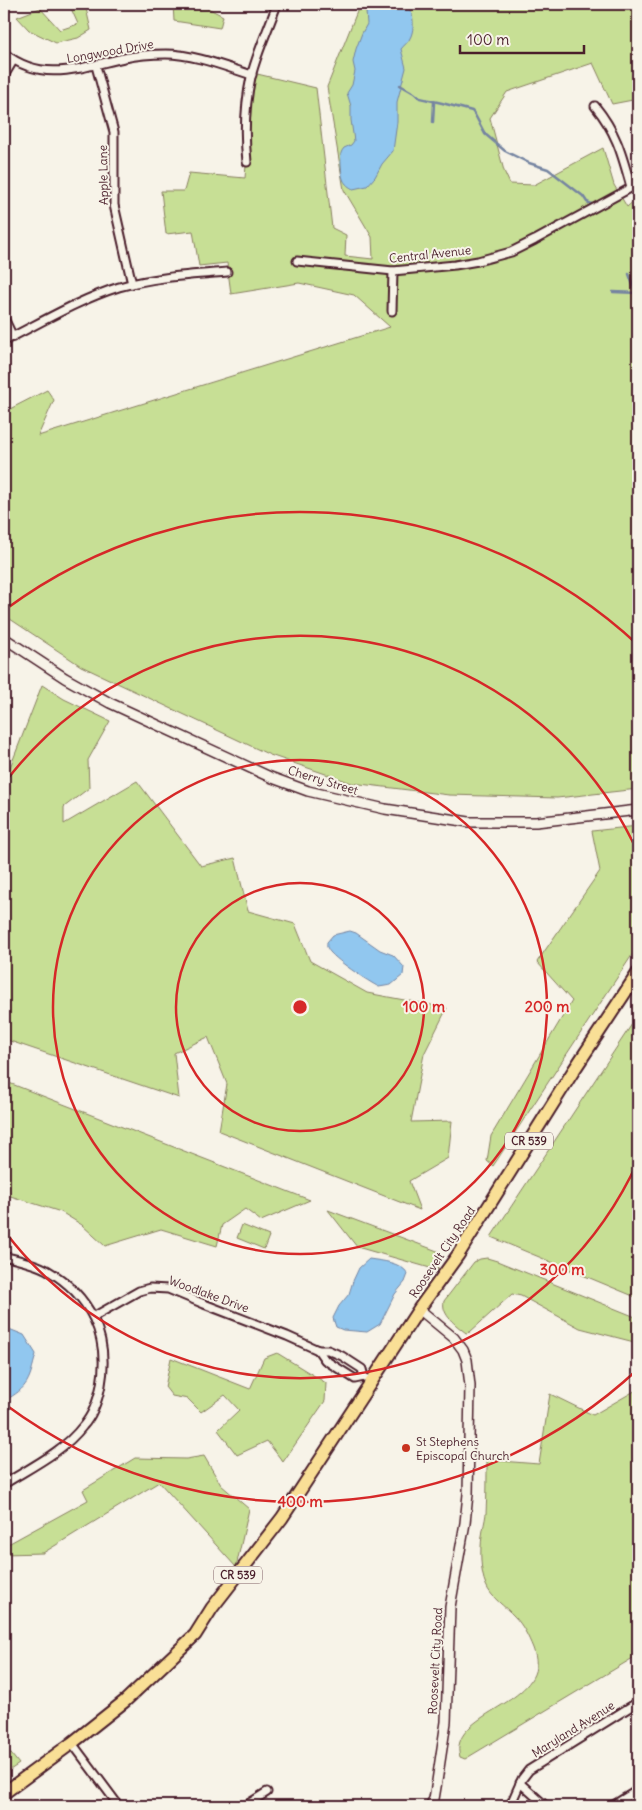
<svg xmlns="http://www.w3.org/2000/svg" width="642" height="1810" font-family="Delius,sans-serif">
	<rect width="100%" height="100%" fill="#f7f3e8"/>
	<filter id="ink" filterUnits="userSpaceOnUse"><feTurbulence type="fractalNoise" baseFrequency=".02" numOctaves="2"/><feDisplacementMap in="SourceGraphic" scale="10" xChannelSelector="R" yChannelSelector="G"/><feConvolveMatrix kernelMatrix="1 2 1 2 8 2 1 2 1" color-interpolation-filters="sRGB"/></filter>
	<g filter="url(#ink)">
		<!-- green -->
		<g fill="#c7df95" stroke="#887f60">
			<polygon points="69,4 85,4 91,30 78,38 56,43 29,30 17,17 40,8 60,30 78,24"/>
			<polygon points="173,4 200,4 223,16 220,28 174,21"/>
			<polygon points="360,4 638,4 638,99 612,104 593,63 507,92 490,118 504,171 510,184 534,185 603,148 614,185 627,207 638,197 638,217 634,219 638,221 638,789 557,798 449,795 352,783 270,755 81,666 4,615 4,412 47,390 54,400 38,436 390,327 354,295 299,283 231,294 227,263 199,266 193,231 166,234 161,191 184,191 189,173 245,178 253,73 316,88 332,228 346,235 345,256 373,259 372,237 344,190 327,87"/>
			<polygon points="42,685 64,699 110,721 88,760 89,788 64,807 64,824 137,781 201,866 235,858 248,911 295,924 310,961 367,993 447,1008 424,1054 411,1122 452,1121 448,1158 409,1181 420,1210 219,1131 227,1084 208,1037 174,1053 179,1098 4,1039 4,783"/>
			<polygon points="638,826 638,946 493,1166 487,1161 491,1136 572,1001 537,962 600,871 592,831"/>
			<polygon points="638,1015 638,1298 491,1237"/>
			<polygon points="4,1081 310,1200 261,1221 245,1209 222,1225 217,1246 161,1229 105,1246 82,1225 61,1212 4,1194"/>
			<polygon points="328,1210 440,1252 437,1270 357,1247"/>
			<polygon points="242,1225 269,1236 264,1249 237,1238"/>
			<path d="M 487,1258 L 497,1261 L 638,1318 L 638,1343 L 580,1328 L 521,1296 L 512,1294 L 470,1332 L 466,1333 C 456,1325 441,1315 444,1301 L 474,1262 L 480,1259 Z"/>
			<polygon points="277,1353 326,1383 325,1401 283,1462 267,1441 237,1455 218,1430 239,1410 225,1395 201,1412 188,1399 172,1396 165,1387 171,1358 250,1389 264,1358"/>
			<path d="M 638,1389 L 638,1655 L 465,1759 L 460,1757 C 448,1716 530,1707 536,1667 C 537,1660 535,1654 533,1648 C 528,1636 523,1625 514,1616 C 505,1606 491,1598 486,1585 C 480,1571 480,1551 482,1536 C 483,1528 485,1521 486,1514 C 487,1496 487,1478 487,1460 L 539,1464 L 550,1394 L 593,1415 Z"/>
			<polygon points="204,1456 221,1485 249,1509 236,1567 159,1482 43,1553 4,1554 4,1543 10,1543 88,1500 83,1490 135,1458 186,1459"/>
			<polygon points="4,1745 19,1764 4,1774"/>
		</g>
		<!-- water -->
		<g fill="#91c7ef" stroke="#7584a1">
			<path d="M 372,4 L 403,4 C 414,8 415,26 411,36 C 409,42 404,45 401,49 L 406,68 L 397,102 L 397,122 L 393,151 L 382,164 L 375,177 L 367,186 L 353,189 C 341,183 342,175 341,164 C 341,157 339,154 344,148 L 351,145 L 354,141 L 351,120 L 351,106 L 347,93 L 352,85 L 355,71 L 353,62 L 356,49 L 362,33 L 367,24 L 366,11 Z"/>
			<path d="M 350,931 L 356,933 L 380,950 L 393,955 L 404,967 L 403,975 L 391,985 L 379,987 C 369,982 332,958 328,949 C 326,946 327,945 327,942 L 333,935 Z"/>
			<path d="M 369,1259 C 382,1261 401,1262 408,1274 L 405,1282 L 395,1294 L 380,1324 L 367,1332 L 343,1330 L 336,1327 L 333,1318 L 339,1306 L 349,1294 L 353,1281 L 359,1268 Z"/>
			<path d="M 4,1327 L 24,1335 L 36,1354 C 29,1381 29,1387 4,1401 Z"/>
		</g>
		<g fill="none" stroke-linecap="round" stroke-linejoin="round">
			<!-- stream -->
			<g stroke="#7584a1" stroke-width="2.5">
				<polyline points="400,85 414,93 420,98 442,103 472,111 475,115 485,134 505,151 529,163 548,169 583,196 587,202 594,205"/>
				<polyline points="433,122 434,102"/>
				<polyline points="629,274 636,293"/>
				<polyline points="613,292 638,293"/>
			</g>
			<!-- minor casing -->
			<g stroke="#4a1f2b" stroke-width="11">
				<g id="minor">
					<path d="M 4,53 C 43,84 82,67 124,58 C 138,55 153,54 166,54 C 194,54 226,67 252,75"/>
					<polyline points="96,66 114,132 114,205 132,284"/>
					<polyline points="4,76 13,61"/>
					<path d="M 595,106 C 617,133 622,155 631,187"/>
					<path d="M 247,162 C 244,134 245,105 251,77 C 257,52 269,28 277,4"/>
					<polyline points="297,261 393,271 455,265 478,261 511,252 535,240 638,184"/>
					<polyline points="392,311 393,271"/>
					<polyline points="4,318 13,337"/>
					<path d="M 4,341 C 42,322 78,300 119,287 C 154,277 191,275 227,272"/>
					<path d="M 4,1256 C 17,1260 35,1263 47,1270 C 90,1295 110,1336 101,1385 C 98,1400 93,1415 83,1426 C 63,1452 31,1467 4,1484"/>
					<polyline points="93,1317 139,1291 150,1288 168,1289 204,1304 287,1336 318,1350 328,1350 342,1356 362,1369 364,1377 371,1382"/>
					<polyline points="318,1350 325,1360 355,1379 364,1377"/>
					<polyline points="72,1743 119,1806"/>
					<polyline points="520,1783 546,1806"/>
					<polyline points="245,1806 267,1792"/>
					<polyline points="510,1806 522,1779 529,1770 638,1702"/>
					<polyline points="612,1806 638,1790"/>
				</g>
			</g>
			<!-- tertiary casing -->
			<g stroke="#4a1f2b" stroke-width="12">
				<g id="tertiary">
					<polyline points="4,638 65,678 110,703 270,777 308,791 385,809 469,822 536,822 638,810"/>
					<polyline points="419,1309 454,1338 463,1350 467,1360 470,1386 468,1494 465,1523 450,1607 446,1722 437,1781 434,1799 430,1806"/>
				</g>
			</g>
			<!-- primary casing -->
			<g stroke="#4a1f2b" stroke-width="15">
				<polyline id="primary" points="4,1793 72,1743 125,1701 195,1635 212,1608 282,1518 419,1309 458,1255 574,1070 638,973"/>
			</g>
			<!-- minor -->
			<use href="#minor" stroke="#f7f3e8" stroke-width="7"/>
			<!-- tertiary -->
			<use href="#tertiary" stroke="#f7f3e8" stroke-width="9"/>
			<!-- primary -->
			<use href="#primary" stroke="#f9df96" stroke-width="11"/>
		</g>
	</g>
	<!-- distance rings -->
	<g fill="none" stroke="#d62828" stroke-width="2.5">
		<circle cx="300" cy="1007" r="124"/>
		<circle cx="300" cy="1007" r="247"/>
		<path d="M638 1161A371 371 0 0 1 6 1233M6 781A371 371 0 0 1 638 853"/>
		<path d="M638 1369A495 495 0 0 1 6 1405M6 609A495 495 0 0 1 638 645"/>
	</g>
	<!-- markers -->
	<circle fill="#c8321e" stroke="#f7f3e8" stroke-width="2" cx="406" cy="1448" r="5"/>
	<g text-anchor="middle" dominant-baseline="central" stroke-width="4" stroke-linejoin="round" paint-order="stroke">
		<!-- shield labels -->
		<g fill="#f7f3e8" stroke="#7e5f64" stroke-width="1">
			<rect x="505" y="1132.5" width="48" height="17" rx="4"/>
			<rect x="214" y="1566.5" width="48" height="17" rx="4"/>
		</g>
		<g font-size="11" font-weight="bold" fill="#4a1f2b">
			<text x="529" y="1141">CR 539</text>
			<text x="238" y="1575">CR 539</text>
		</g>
		<!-- street labels -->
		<g font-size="12" fill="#4a1f2b" stroke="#f7f3e8">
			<text transform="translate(110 51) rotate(-10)">Longwood Drive</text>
			<text transform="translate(103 175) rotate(-91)">Apple Lane</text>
			<text transform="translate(430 254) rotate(-6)">Central Avenue</text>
			<text transform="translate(323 780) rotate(17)">Cherry Street</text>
			<text transform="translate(442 1252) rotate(-56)">Roosevelt City Road</text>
			<text transform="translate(209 1294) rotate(20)">Woodlake Drive</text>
			<text transform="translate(435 1661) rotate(-87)">Roosevelt City Road</text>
			<text transform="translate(573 1729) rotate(-32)">Maryland Avenue</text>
		</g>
		<!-- poi labels -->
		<g font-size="12" fill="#4a1f2b" stroke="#f7f3e8" text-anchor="start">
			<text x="416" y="1441">St Stephens<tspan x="416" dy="14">Episcopal Church</tspan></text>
		</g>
	</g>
	<circle cx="300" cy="1007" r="8" fill="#d62828" stroke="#f7f3e8" stroke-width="2.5"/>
	<g font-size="15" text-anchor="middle" font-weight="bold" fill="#d62828" stroke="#f7f3e8" stroke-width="4" stroke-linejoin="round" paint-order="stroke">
		<text x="424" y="1012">100 m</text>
		<text x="547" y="1012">200 m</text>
		<text x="562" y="1275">300 m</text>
		<text x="300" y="1507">400 m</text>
	</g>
	<!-- margin -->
	<rect width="642" height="1810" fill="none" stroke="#f7f3e8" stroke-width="20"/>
	<rect x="10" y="10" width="622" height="1790" fill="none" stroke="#4a1f2b" stroke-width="2" filter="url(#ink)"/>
	<!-- scale -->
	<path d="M460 45v8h124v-8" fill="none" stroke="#4a1f2b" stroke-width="2.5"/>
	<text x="467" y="45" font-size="15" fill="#4a1f2b" stroke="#f7f3e8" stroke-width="4" paint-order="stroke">100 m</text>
</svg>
